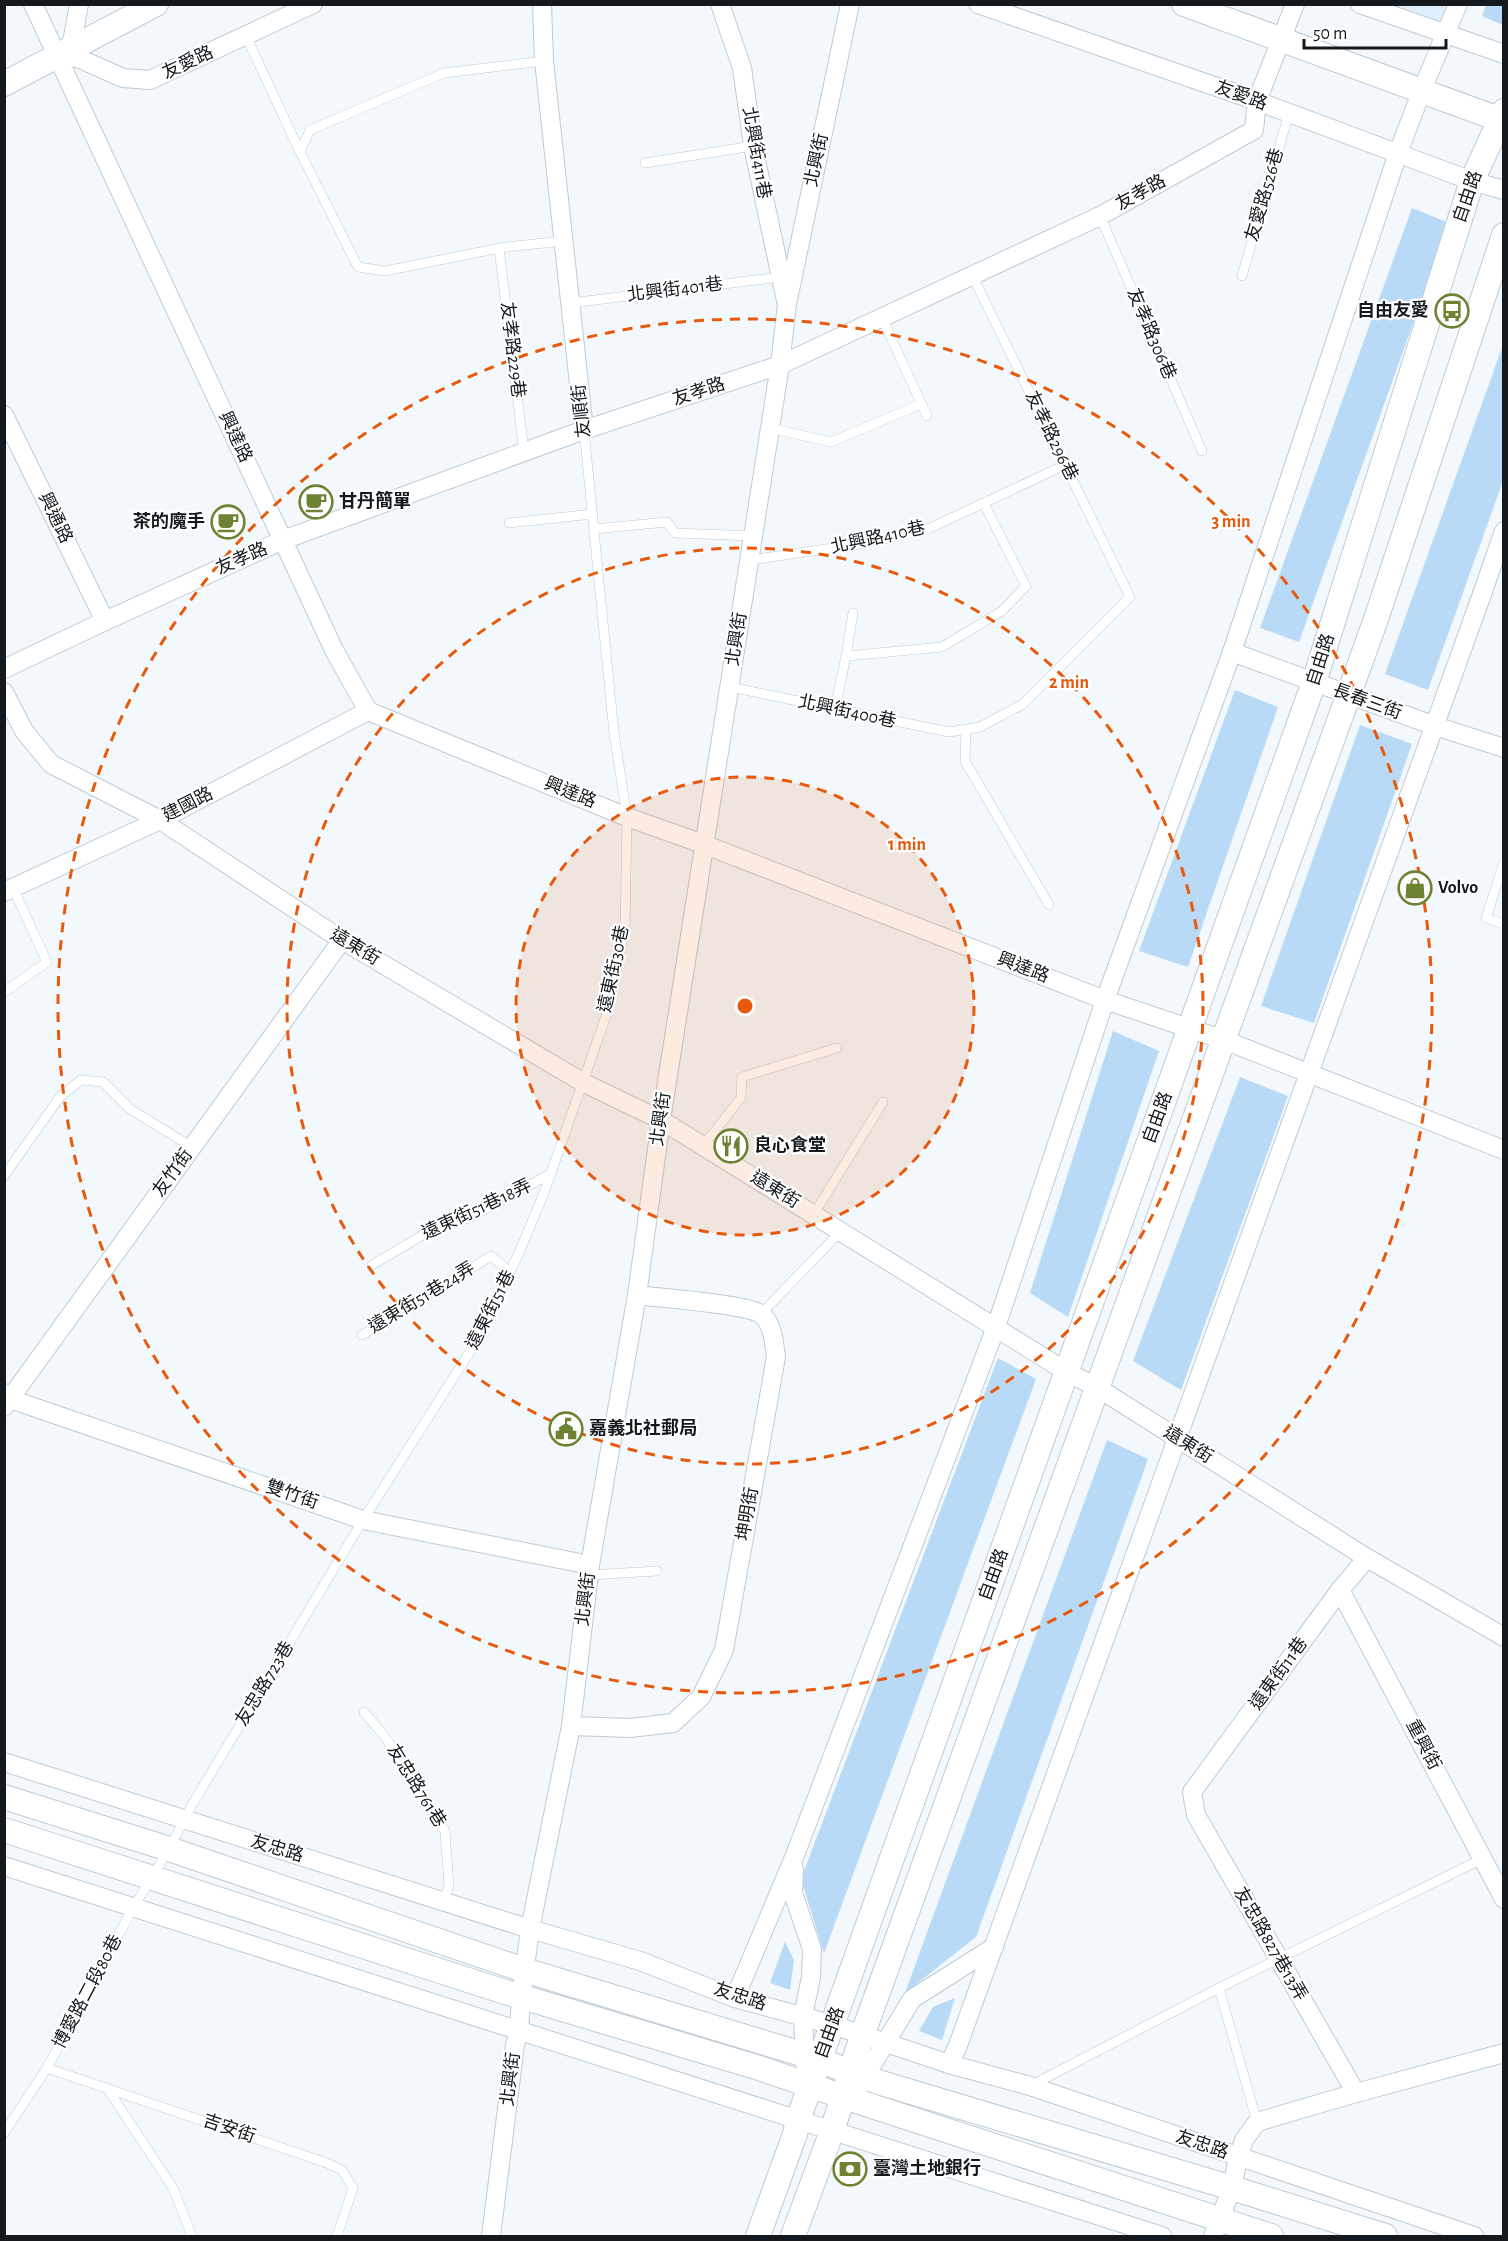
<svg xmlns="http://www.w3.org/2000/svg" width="1508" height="2241" font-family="'Alegreya Sans','Noto Sans TC',sans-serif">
	<rect width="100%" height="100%" fill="#f2f8fc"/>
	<!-- built -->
	<polygon fill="#e0effd" points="1390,5 1450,5 1443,23"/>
	<!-- green -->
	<g fill="#b8daf7">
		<polygon points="1486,5 1503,5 1503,25 1482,16"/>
		<polygon points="1412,208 1449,223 1299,642 1260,628"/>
		<polygon points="1503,345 1503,481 1428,690 1385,674"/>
		<polygon points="1235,690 1278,707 1188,967 1139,951"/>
		<polygon points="1360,725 1412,744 1314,1023 1261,1006"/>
		<polygon points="1113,1031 1159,1051 1068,1317 1030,1293"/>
		<polygon points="1240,1077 1288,1096 1181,1390 1133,1361"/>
		<polygon points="998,1358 1036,1379 824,1953 801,1879"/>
		<polygon points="1107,1440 1148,1459 976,1937 905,1993"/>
		<polygon points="785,1942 794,1960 790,1990 770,1983"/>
		<polygon points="955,1998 942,2040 919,2031 933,2007"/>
	</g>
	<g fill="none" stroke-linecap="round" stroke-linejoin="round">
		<!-- service casing -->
		<g stroke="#becbd6" stroke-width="10">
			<g id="service">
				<polyline points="246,36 300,152"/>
				<polyline points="544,61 444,73 310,130 300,152 358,267 385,271 505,247 564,241"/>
				<polyline points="645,163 753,146"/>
				<polyline points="1100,216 1202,451"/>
				<polyline points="499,248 524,452"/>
				<polyline points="1242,276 1289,113"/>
				<polyline points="571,303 780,277"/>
				<polyline points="882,318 927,416"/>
				<polyline points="770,428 831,442 921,404"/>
				<polyline points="509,523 593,514"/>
				<polyline points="594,529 667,522 675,533 754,536"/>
				<polyline points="750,560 867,543 928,529 1065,465"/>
				<polyline points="846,656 853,613"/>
				<polyline points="730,687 949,732 980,727 1023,704 1130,597 972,275"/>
				<polyline points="835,709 846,656 942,647 1002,611 1026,586 984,504"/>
				<polyline points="966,730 965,761 1049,905"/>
				<polyline points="1504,862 1486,918 1504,924"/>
				<polyline points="4,992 47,962 13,888"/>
				<polyline points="703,1146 741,1098 742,1077 837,1048"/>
				<polyline points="4,1176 60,1097 81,1080 103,1082 130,1109 192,1147"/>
				<polyline points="814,1214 883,1102"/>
				<polyline points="372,1265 438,1226 469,1218 550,1174"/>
				<polyline points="761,1314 841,1231"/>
				<polyline points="362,1335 491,1256 510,1272"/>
				<polyline points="589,1575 657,1571"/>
				<polyline points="364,1712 386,1738 445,1831 449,1886 443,1902"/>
				<polyline points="1219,1988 1257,2122"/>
				<polyline points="47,2068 327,2163 342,2170 353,2188 337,2236"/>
				<polyline points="1030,2086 1219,1988 1482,1859"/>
				<polyline points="107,2088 173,2188 192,2236"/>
				<polyline points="4,2133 47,2068 133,1908 169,1849 192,1805 363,1520 478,1339 519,1253 544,1193 606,1016 625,931 627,817 614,733 584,430"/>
			</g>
		</g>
		<!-- minor casing -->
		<g stroke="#becbd6" stroke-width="20">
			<g id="minor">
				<polyline points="33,4 334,650 368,711 627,817 703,844 1105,1000 1224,1040 1504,1150"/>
				<polyline points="542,4 544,61 584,430"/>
				<polyline points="720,4 742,68 753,146 786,301"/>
				<polyline points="978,4 1257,101 1472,181 1504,190"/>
				<polyline points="1360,4 1504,54"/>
				<polyline points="62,53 72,42 79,4"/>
				<polyline points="59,57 78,58 123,78 150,80 313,4"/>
				<polyline points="4,415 105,621"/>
				<polyline points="1232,652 1435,726 1504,748"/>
				<polyline points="4,669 105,621 283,540 584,430 780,365 1100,216 1254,130 1257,101 1295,4"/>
				<polyline points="4,692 24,731 51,764 160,820 342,940 584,1083 661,1120 1067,1372 1098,1388 1367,1558 1504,1637"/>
				<polyline points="4,892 160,820 368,711"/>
				<polyline points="4,1393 10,1399 363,1520 590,1565"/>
				<polyline points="4,1407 342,940"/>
				<polyline points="1340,1590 1504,1899"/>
				<path d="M 571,1726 L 630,1728 L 673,1723 L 701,1697 L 724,1650 L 776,1357 C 774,1343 773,1323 761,1314 C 746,1304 660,1298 637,1295"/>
				<polyline points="4,1762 530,1929 640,1961 735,1998 833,2025 949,2064 1030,2086 1474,2236"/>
				<polyline points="4,1866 1162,2236"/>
				<polyline points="794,1869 793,1893 812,1949 811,1977 803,2016 805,2065"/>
				<polyline points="735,1998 795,1855 996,1327 1105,1000 1232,652 1398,153 1422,90 1458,4"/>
				<polyline points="949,2064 957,2048 1481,597 1504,531"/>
				<polyline points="858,2088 912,1999 994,1947"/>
				<polyline points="1356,2093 1196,1815 1192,1792 1340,1590 1367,1558"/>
				<polyline points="491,2236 515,2045 519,2031 521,1997 530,1929 571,1726 590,1565 637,1295 661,1120 780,365 787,304 850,4"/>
				<polyline points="1213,2236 1232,2188 1238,2158 1244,2140 1257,2122 1356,2093 1504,2053"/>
			</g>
		</g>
		<!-- tertiary casing -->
		<g stroke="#becbd6" stroke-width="26">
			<g id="tertiary">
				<polyline points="1184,4 1504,121"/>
				<polyline points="4,84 156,4"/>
				<polyline points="4,1797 169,1849 524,1970 805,2055 878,2082 1232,2188 1385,2236"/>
				<polyline points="4,1830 502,1991 756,2067 844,2097 1271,2236"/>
				<polyline points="758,2236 795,2134 798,2120 1314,682 1472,181 1504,111"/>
				<polyline points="793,2236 832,2131 862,2036 1375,622 1504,235"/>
			</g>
		</g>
		<!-- service -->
		<use href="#service" stroke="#fff" stroke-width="9"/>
		<!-- minor -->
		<use href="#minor" stroke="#fff" stroke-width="18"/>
		<!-- tertiary -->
		<use href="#tertiary" stroke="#fff" stroke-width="24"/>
	</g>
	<!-- distance rings -->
	<circle cx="745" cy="1006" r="229" fill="#e8590c" fill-opacity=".12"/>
	<g fill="none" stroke="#e8590c" stroke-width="3" stroke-dasharray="10 8">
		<circle cx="745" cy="1006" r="229"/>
		<circle cx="745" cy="1006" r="458"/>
		<circle cx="745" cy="1006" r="687"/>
	</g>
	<!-- icons -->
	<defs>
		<g id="bus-ring" transform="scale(1.725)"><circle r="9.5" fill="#fff" stroke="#6d8334" stroke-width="1.5"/><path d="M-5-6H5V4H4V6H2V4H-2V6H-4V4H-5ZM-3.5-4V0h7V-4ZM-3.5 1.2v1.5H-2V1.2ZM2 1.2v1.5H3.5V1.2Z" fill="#6d8334"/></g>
		<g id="cafe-ring" transform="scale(1.725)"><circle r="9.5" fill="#fff" stroke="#6d8334" stroke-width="1.5"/><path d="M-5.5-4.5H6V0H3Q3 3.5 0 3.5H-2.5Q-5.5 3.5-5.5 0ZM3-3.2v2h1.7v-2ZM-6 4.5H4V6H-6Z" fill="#6d8334"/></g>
		<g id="shop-ring" transform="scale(1.725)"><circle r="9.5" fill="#fff" stroke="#6d8334" stroke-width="1.5"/><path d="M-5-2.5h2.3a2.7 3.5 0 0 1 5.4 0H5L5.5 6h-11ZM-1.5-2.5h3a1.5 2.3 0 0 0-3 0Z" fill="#6d8334"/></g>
		<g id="restaurant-ring" transform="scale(1.725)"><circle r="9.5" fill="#fff" stroke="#6d8334" stroke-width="1.5"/><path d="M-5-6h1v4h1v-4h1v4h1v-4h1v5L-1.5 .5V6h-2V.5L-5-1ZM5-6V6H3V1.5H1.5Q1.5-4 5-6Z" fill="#6d8334"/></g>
		<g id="civic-ring" transform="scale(1.725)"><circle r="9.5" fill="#fff" stroke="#6d8334" stroke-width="1.5"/><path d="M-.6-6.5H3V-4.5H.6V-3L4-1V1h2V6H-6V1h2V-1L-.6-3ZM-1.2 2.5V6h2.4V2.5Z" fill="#6d8334"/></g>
		<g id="bank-ring" transform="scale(1.725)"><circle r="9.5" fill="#fff" stroke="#6d8334" stroke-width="1.5"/><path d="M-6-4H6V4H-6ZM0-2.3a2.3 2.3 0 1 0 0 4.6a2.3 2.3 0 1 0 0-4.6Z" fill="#6d8334"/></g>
	</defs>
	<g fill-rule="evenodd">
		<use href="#bus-ring" x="1452" y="311"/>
		<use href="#cafe-ring" x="316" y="502"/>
		<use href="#cafe-ring" x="228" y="522"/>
		<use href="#shop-ring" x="1415" y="888"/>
		<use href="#restaurant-ring" x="731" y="1146"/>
		<use href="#civic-ring" x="566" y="1429"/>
		<use href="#bank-ring" x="850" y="2169"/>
	</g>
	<g text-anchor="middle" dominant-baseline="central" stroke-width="4.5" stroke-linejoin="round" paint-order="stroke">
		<!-- street labels -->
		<g font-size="18" fill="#14191d" stroke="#fff">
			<text transform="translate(188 63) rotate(-25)">友愛路</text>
			<text transform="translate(1241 96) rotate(20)">友愛路</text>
			<text transform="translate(756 153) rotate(80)">北興街411巷</text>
			<text transform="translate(817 160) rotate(-78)">北興街</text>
			<text transform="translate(1141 193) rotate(-29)">友孝路</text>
			<text transform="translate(1265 195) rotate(-74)">友愛路526巷</text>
			<text transform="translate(1468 197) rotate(-71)">自由路</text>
			<text transform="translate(675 290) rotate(-7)">北興街401巷</text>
			<text transform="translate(1151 334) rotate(67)">友孝路306巷</text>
			<text transform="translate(512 350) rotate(83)">友孝路229巷</text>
			<text transform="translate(699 392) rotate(-18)">友孝路</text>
			<text transform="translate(582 411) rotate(-96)">友順街</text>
			<text transform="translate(1051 436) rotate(64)">友孝路296巷</text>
			<text transform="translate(235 437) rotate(65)">興達路</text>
			<text transform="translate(55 518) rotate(64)">興通路</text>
			<text transform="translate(878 538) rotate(-12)">北興路410巷</text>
			<text transform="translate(242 559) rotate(-24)">友孝路</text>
			<text transform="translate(737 639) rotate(-81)">北興街</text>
			<text transform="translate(1321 660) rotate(-72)">自由路</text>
			<text transform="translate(1367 702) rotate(20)">長春三街</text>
			<text transform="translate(847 712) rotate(12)">北興街400巷</text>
			<text transform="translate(570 793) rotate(22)">興達路</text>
			<text transform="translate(188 805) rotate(-27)">建國路</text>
			<text transform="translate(355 947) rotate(31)">遠東街</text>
			<text transform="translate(1023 968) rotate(21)">興達路</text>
			<text transform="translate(614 969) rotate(-78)">遠東街30巷</text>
			<text transform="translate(1158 1118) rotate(-70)">自由路</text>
			<text transform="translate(661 1119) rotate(-82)">北興街</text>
			<text transform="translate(173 1173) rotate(-54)">友竹街</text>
			<text transform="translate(775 1190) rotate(32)">遠東街</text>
			<text transform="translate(477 1210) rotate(-25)">遠東街51巷18弄</text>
			<text transform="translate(422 1298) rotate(-31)">遠東街51巷24弄</text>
			<text transform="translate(491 1310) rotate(-63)">遠東街51巷</text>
			<text transform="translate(1188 1445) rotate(32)">遠東街</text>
			<text transform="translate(292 1495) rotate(19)">雙竹街</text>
			<text transform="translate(748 1514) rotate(-80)">坤明街</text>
			<text transform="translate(994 1575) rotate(-70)">自由路</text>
			<text transform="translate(586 1599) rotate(-83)">北興街</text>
			<text transform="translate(1279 1674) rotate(-54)">遠東街11巷</text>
			<text transform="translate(265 1684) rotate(-59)">友忠路723巷</text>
			<text transform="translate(1423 1745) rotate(62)">重興街</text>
			<text transform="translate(416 1786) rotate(58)">友忠路761巷</text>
			<text transform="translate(277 1849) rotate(17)">友忠路</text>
			<text transform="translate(1270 1944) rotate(60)">友忠路827巷13弄</text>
			<text transform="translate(88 1992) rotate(-62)">博愛路二段80巷</text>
			<text transform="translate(740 1997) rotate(18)">友忠路</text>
			<text transform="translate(830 2033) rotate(-70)">自由路</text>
			<text transform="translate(511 2079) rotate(-83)">北興街</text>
			<text transform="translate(229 2129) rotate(19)">吉安街</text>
			<text transform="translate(1202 2145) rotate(19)">友忠路</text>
		</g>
		<!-- poi labels -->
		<g font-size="18" font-weight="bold" fill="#14191d" stroke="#fff" text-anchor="start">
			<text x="1429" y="311" text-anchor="end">自由友愛</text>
			<text x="339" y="502">甘丹簡單</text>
			<text x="205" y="522" text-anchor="end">茶的魔手</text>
			<text x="1438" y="888">Volvo</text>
			<text x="754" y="1146">良心食堂</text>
			<text x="589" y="1429">嘉義北社郵局</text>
			<text x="873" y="2169">臺灣土地銀行</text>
		</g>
	</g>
	<circle cx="745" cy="1006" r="9" fill="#e8590c" stroke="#fff" stroke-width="3"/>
	<g font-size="18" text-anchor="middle" font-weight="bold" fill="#e8590c" stroke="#fff" stroke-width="4.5" stroke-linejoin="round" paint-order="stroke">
		<text x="1231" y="527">3 min</text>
		<text x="1069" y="688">2 min</text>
		<text x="907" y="850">1 min</text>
	</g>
	<!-- border -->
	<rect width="1508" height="2241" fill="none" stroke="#14191d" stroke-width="12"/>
	<!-- scale -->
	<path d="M1304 39v9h142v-9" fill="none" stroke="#14191d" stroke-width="3"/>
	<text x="1313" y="39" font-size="18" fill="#14191d" stroke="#ffffff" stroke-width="4.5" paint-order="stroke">50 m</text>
</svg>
